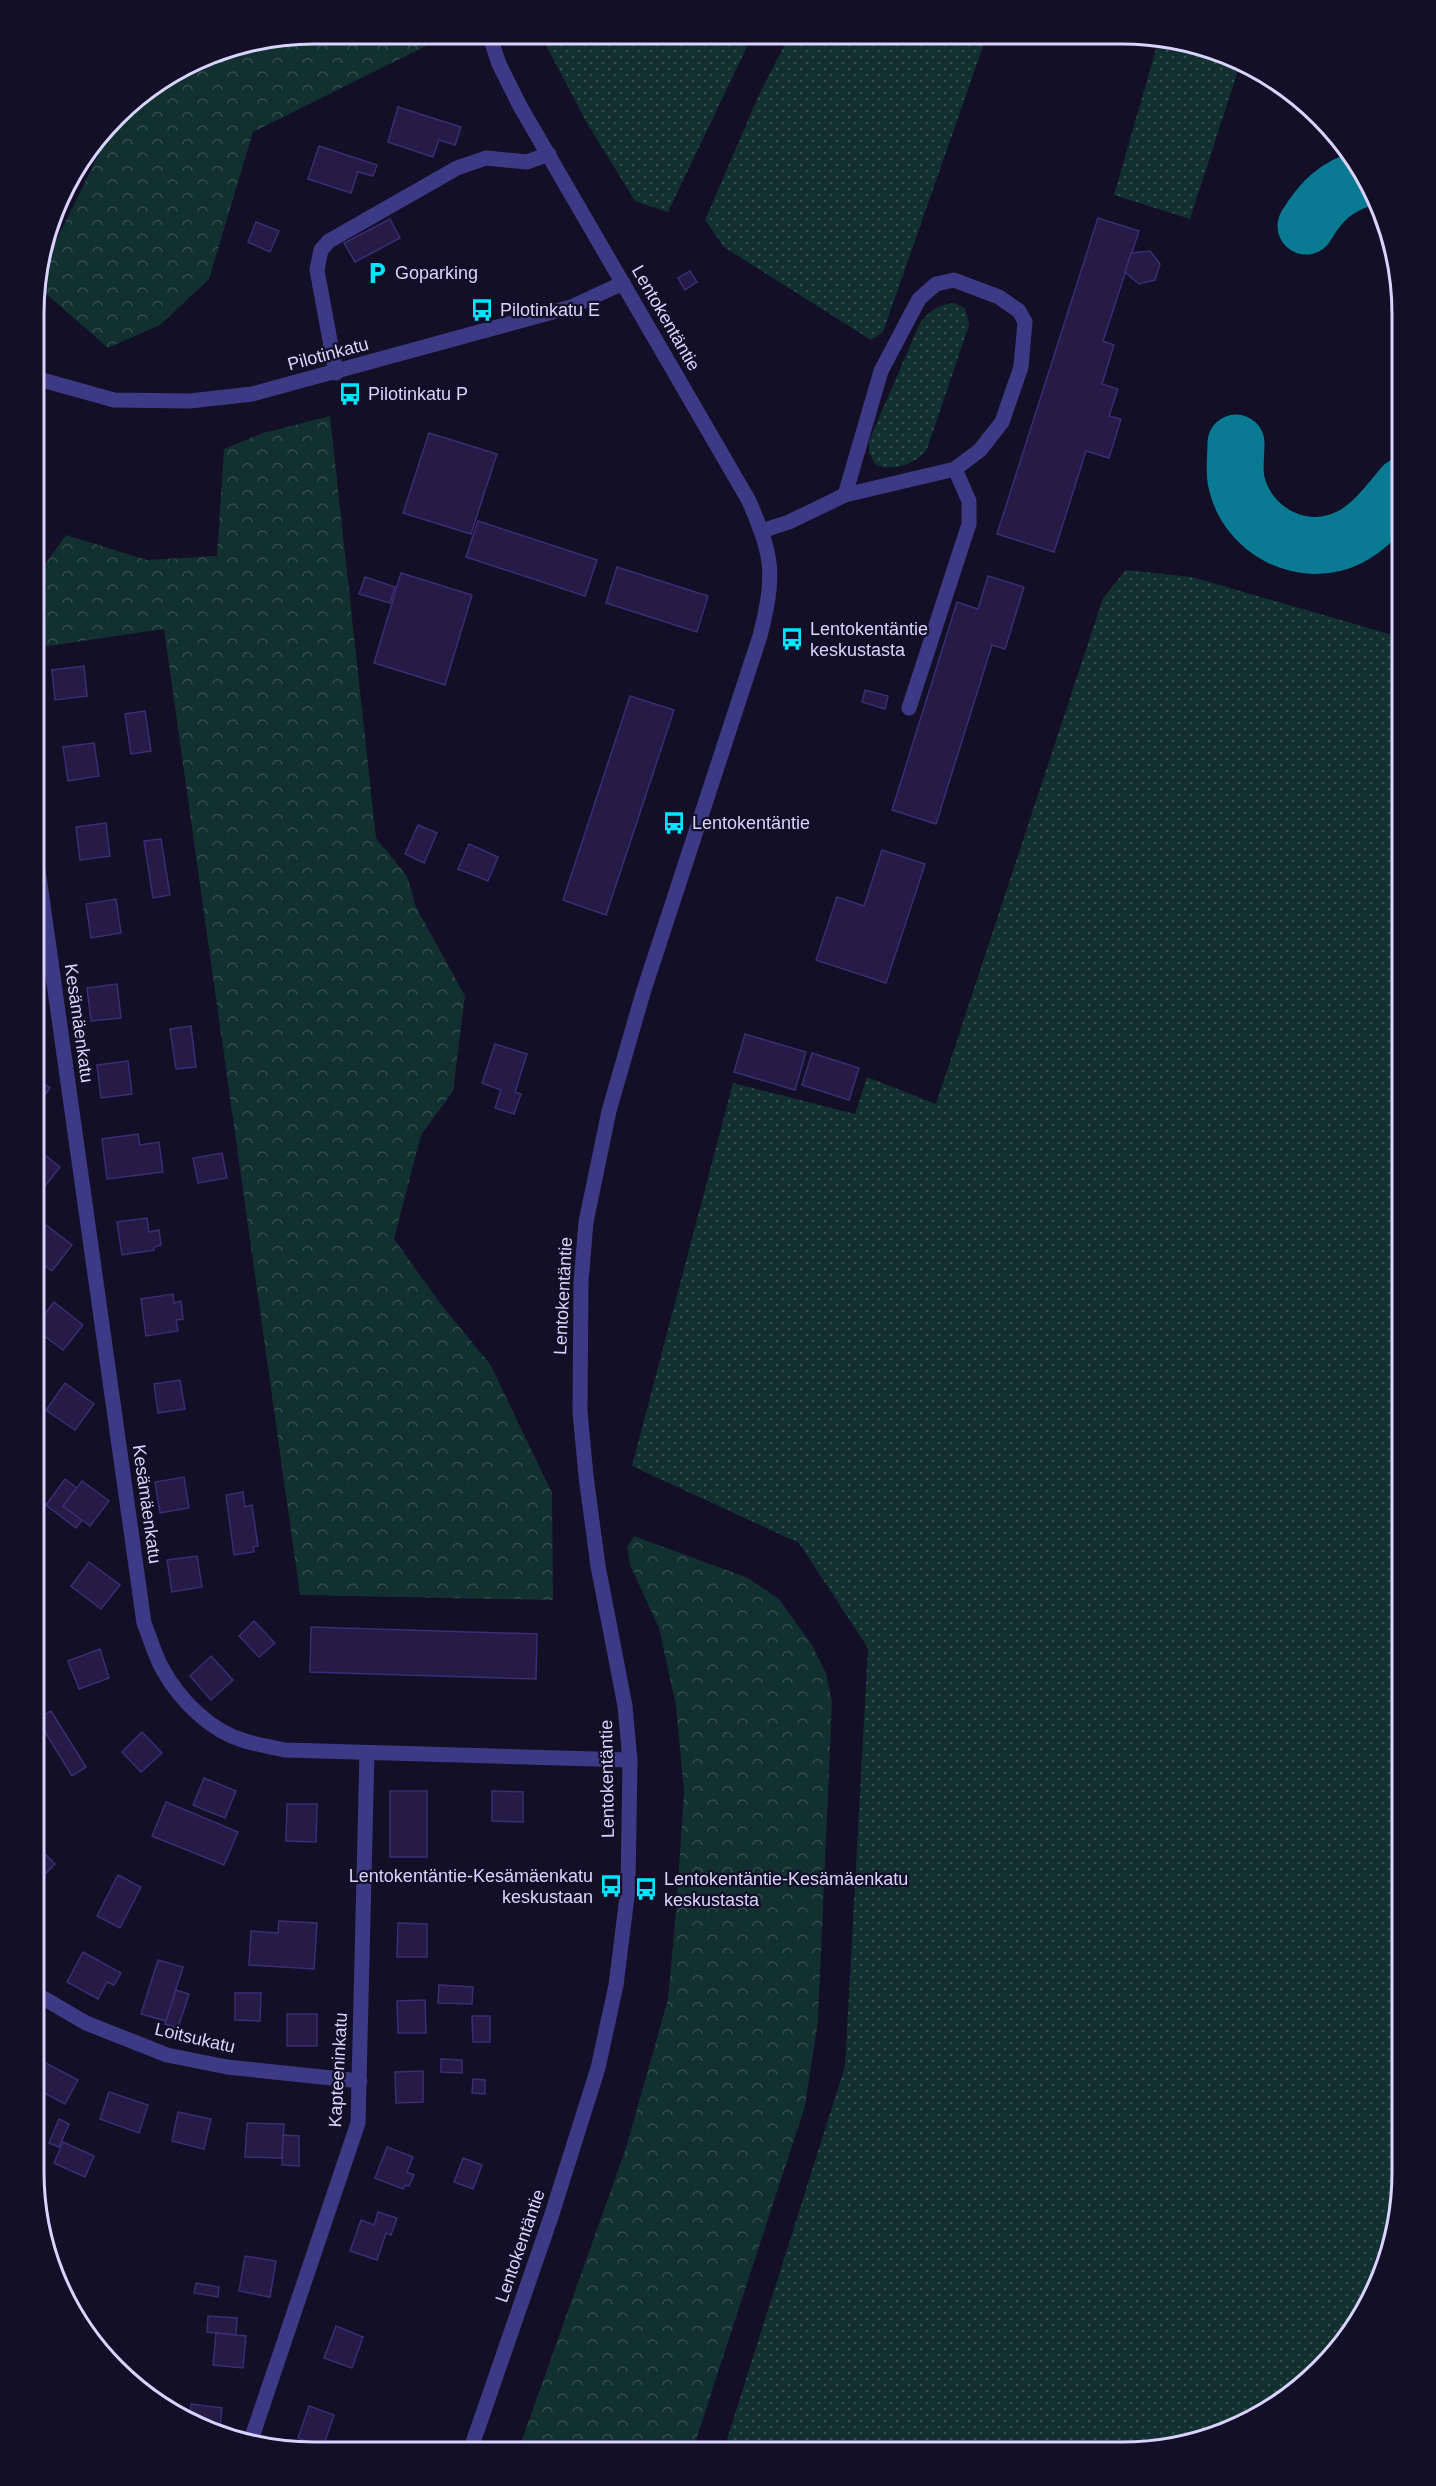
<svg xmlns="http://www.w3.org/2000/svg" width="1436" height="2486" font-family="Helvetica,sans-serif">
	<defs>
		<pattern id="grass-dots" width="8" height="8" patternUnits="userSpaceOnUse" patternTransform="scale(1.5)"><rect width="8" height="8" fill="#12302f"/><path d="M2 2h.1M6 6h.1" fill="none" stroke="#344d4e" stroke-width="1.8" stroke-linecap="round"/></pattern>
		<pattern id="forest-crowns" width="20" height="18" patternUnits="userSpaceOnUse" patternTransform="scale(1.5)"><rect width="20" height="18" fill="#12302f"/><path d="M2 6a3 3 0 1 1 6 0M12 15a3 3 0 1 1 6 0" fill="none" stroke="#344d4e"/></pattern>
	</defs>
	<rect width="100%" height="100%" fill="#130f26"/>
	<!-- grass -->
	<g fill="url(#grass-dots)">
		<polygon points="540,34 753,34 668,212 635,201 587,123"/>
		<polygon points="790,34 987,35 883,332 871,340 724,247 705,220 759,95"/>
		<polygon points="1160,35 1230,54 1241,61 1190,219 1114,195"/>
		<path d="M 954,303 L 965,308 L 969,325 L 927,449 C 917,464 892,472 876,465 L 869,453 L 869,441 L 919,325 C 927,312 939,304 954,303 Z"/>
		<polygon points="1126,570 1192,577 1396,636 1403,617 1402,2176 1353,2329 1345,2343 1293,2395 1230,2432 1123,2453 723,2452 845,2066 868,1648 799,1543 632,1466 733,1083 855,1114 867,1077 936,1104 1103,598"/>
	</g>
	<!-- forest -->
	<g fill="url(#forest-crowns)">
		<polygon points="313,33 452,33 253,132 209,279 160,325 108,348 45,293 49,255 116,119 128,103 206,54"/>
		<polygon points="330,416 376,838 407,876 416,907 465,996 453,1091 421,1135 394,1239 443,1307 490,1364 552,1493 553,1600 300,1595 164,629 35,648 35,578 66,535 147,560 217,556 224,449 263,433"/>
		<polygon points="634,1536 748,1578 779,1599 812,1645 826,1673 832,1702 818,2021 805,2106 692,2452 518,2451 626,2148 668,1999 677,1899 684,1792 676,1706 659,1628 630,1565 627,1547"/>
	</g>
	<g fill="none" stroke-linecap="round" stroke-linejoin="round">
		<!-- taxiway -->
		<g stroke="#0a7a92" stroke-width="57">
			<path d="M 1306,226 C 1321,201 1336,186 1365,178"/>
			<path d="M 1236,443 C 1236,455 1234,468 1236,480 C 1246,531 1303,561 1350,537 C 1372,526 1388,504 1403,486"/>
		</g>
	</g>
	<!-- building -->
	<g fill="#241b47" stroke="#3b2d73" stroke-width="1.5">
		<polygon points="398,107 461,127 455,145 439,140 433,157 388,142"/>
		<polygon points="319,146 377,165 373,176 358,172 351,193 308,179"/>
		<polygon points="1098,218 1139,231 1103,341 1114,345 1102,384 1118,389 1109,416 1121,419 1109,458 1086,451 1054,552 997,534"/>
		<polygon points="390,219 400,238 355,262 344,243"/>
		<polygon points="256,222 279,231 270,252 248,242"/>
		<polygon points="1150,251 1160,264 1155,280 1139,284 1125,272 1131,253"/>
		<polygon points="690,271 697,282 685,290 678,278"/>
		<polygon points="429,433 497,454 471,534 403,513"/>
		<polygon points="478,521 597,560 585,596 466,557"/>
		<polygon points="617,567 708,596 697,632 606,603"/>
		<polygon points="401,573 472,595 445,685 374,663"/>
		<polygon points="988,576 1024,587 1005,649 992,645 936,824 892,810 957,602 978,609"/>
		<polygon points="365,577 395,587 390,603 359,594"/>
		<polygon points="84,666 87,696 55,700 52,670"/>
		<polygon points="865,690 888,696 885,709 862,702"/>
		<polygon points="630,696 674,710 606,915 563,900"/>
		<polygon points="145,711 151,751 131,754 125,714"/>
		<polygon points="94,743 99,776 68,781 63,747"/>
		<polygon points="106,823 110,856 80,860 76,827"/>
		<polygon points="418,825 437,833 424,863 405,854"/>
		<polygon points="161,839 170,895 153,898 144,841"/>
		<polygon points="469,844 498,857 488,881 458,869"/>
		<polygon points="882,850 925,864 886,983 816,960 837,897 864,906"/>
		<polygon points="116,899 121,933 91,938 86,904"/>
		<polygon points="117,984 121,1018 91,1021 87,988"/>
		<polygon points="191,1026 196,1067 176,1069 170,1029"/>
		<polygon points="745,1034 806,1052 795,1090 734,1072"/>
		<polygon points="495,1044 527,1054 515,1092 521,1094 514,1114 495,1108 501,1090 482,1083"/>
		<polygon points="812,1053 859,1068 849,1100 802,1085"/>
		<polygon points="128,1061 132,1094 101,1098 97,1065"/>
		<polygon points="34,1076 50,1088 34,1109"/>
		<polygon points="138,1134 140,1145 159,1142 163,1172 107,1179 102,1139"/>
		<polygon points="35,1147 60,1167 41,1191 34,1185"/>
		<polygon points="222,1153 227,1178 198,1183 193,1158"/>
		<polygon points="147,1218 149,1232 159,1230 161,1245 154,1247 154,1250 122,1255 117,1222"/>
		<polygon points="46,1225 72,1245 52,1271 34,1257 34,1240"/>
		<polygon points="173,1294 174,1303 181,1301 183,1319 176,1320 178,1331 146,1336 141,1299"/>
		<polygon points="54,1302 83,1325 63,1350 34,1328"/>
		<polygon points="180,1380 185,1409 158,1413 154,1384"/>
		<polygon points="65,1383 94,1404 75,1430 46,1410"/>
		<polygon points="184,1477 189,1508 160,1513 155,1482"/>
		<polygon points="65,1479 77,1488 63,1506 82,1520 76,1528 46,1505"/>
		<polygon points="82,1481 109,1501 90,1526 63,1506"/>
		<polygon points="243,1492 245,1507 252,1505 258,1546 253,1547 254,1552 234,1555 226,1495"/>
		<polygon points="197,1556 202,1587 172,1592 167,1560"/>
		<polygon points="89,1562 120,1585 101,1609 71,1586"/>
		<polygon points="254,1621 275,1643 259,1657 239,1636"/>
		<polygon points="311,1627 537,1634 536,1679 310,1672"/>
		<polygon points="100,1649 109,1678 79,1689 68,1661"/>
		<polygon points="211,1656 233,1680 211,1700 190,1676"/>
		<polygon points="51,1711 86,1767 72,1776 37,1719"/>
		<polygon points="142,1732 162,1753 141,1772 122,1752"/>
		<polygon points="204,1778 236,1791 225,1818 193,1805"/>
		<rect x="390" y="1791" width="37" height="66"/>
		<polygon points="492,1791 523,1792 523,1822 492,1821"/>
		<polygon points="166,1802 238,1832 224,1865 152,1836"/>
		<polygon points="287,1804 317,1804 316,1842 286,1841"/>
		<polygon points="37,1846 55,1864 33,1886 33,1849"/>
		<polygon points="118,1875 141,1887 120,1928 97,1916"/>
		<polygon points="33,1917 42,1924 33,1934"/>
		<polygon points="279,1921 317,1923 314,1969 249,1965 251,1931 278,1933"/>
		<polygon points="398,1923 427,1924 427,1957 397,1957"/>
		<polygon points="83,1952 121,1973 114,1985 107,1982 98,1999 67,1982"/>
		<polygon points="158,1960 183,1967 166,2021 141,2014"/>
		<polygon points="439,1985 473,1987 472,2004 438,2003"/>
		<polygon points="176,1990 189,1994 178,2028 165,2024"/>
		<polygon points="235,1993 261,1993 260,2021 235,2020"/>
		<polygon points="425,2000 426,2033 398,2033 397,2001"/>
		<rect x="287" y="2014" width="30" height="32"/>
		<polygon points="472,2016 490,2016 490,2042 473,2042"/>
		<polygon points="441,2059 462,2060 462,2073 441,2072"/>
		<polygon points="40,2060 78,2080 65,2104 33,2087 33,2073"/>
		<polygon points="423,2071 423,2102 396,2103 395,2072"/>
		<polygon points="473,2079 485,2080 485,2094 472,2093"/>
		<polygon points="109,2092 148,2105 139,2133 100,2119"/>
		<polygon points="178,2112 211,2119 204,2149 172,2141"/>
		<polygon points="59,2119 69,2124 59,2147 49,2143"/>
		<polygon points="247,2123 284,2124 282,2158 245,2157"/>
		<polygon points="283,2135 299,2136 299,2166 282,2165"/>
		<polygon points="63,2142 94,2156 85,2177 54,2163"/>
		<polygon points="387,2147 413,2157 407,2172 414,2175 409,2186 405,2185 403,2189 375,2178"/>
		<polygon points="463,2158 482,2165 473,2189 454,2182"/>
		<polygon points="378,2212 397,2218 391,2235 386,2233 377,2260 350,2251 361,2220 374,2225"/>
		<polygon points="245,2256 276,2261 270,2297 239,2291"/>
		<polygon points="196,2283 219,2287 218,2297 194,2293"/>
		<polygon points="208,2316 237,2318 236,2335 207,2332"/>
		<polygon points="336,2326 363,2337 352,2368 324,2358"/>
		<polygon points="216,2333 246,2336 243,2368 213,2365"/>
		<polygon points="191,2404 222,2408 219,2435 206,2432 189,2422"/>
		<polygon points="309,2406 334,2415 323,2447 298,2438"/>
	</g>
	<g fill="none" stroke-linecap="round" stroke-linejoin="round">
		<!-- minor -->
		<g stroke="#3d3a85" stroke-width="15">
			<polyline points="336,373 317,270 321,250 329,241 457,168 486,158 527,162 549,154"/>
			<polyline points="35,378 114,400 190,401 252,394 571,307 623,283"/>
			<polyline points="762,531 789,522 845,495 955,469 980,450 1002,422 1021,367 1025,322 1019,311 999,297 954,280 936,284 919,299 881,371 845,495"/>
			<polyline points="909,708 969,524 969,501 955,469"/>
			<path d="M 35,848 L 144,1623 C 150,1638 155,1656 163,1670 C 180,1700 210,1731 245,1741 C 258,1745 272,1747 285,1750 L 630,1760"/>
			<polyline points="33,1992 86,2023 167,2055 227,2067 360,2081"/>
			<polyline points="250,2443 358,2123 367,1753"/>
			<path d="M 470,2451 L 551,2217 L 598,2068 L 616,1985 L 628,1889 L 630,1760 L 625,1706 L 598,1566 L 586,1476 L 580,1412 L 581,1282 L 586,1222 L 609,1111 L 643,993 L 760,636 C 775,575 774,559 749,501 L 520,106 L 499,64 L 489,34"/>
		</g>
	</g>
	<!-- icons -->
	<defs>
		<g id="parking-bare" transform="scale(1.8)"><path d="M-3.5-5.5H1a3.5 3.5 0 0 1 0 7H-1V5.5H-3.5ZM-1-3.4V-.6H.8a1.4 1.4 0 0 0 0-2.8Z" fill="#00e5ff" stroke="#130f26" stroke-width="2.5" paint-order="stroke"/></g>
		<g id="bus-bare" transform="scale(1.8)"><path d="M-5-6H5V4H4V6H2V4H-2V6H-4V4H-5ZM-3.5-4V0h7V-4ZM-3.5 1.2v1.5H-2V1.2ZM2 1.2v1.5H3.5V1.2Z" fill="#00e5ff" stroke="#130f26" stroke-width="2.5" paint-order="stroke"/></g>
	</defs>
	<g fill-rule="evenodd">
		<use href="#parking-bare" x="377" y="273"/>
		<use href="#bus-bare" x="482" y="310"/>
		<use href="#bus-bare" x="350" y="394"/>
		<use href="#bus-bare" x="792" y="639"/>
		<use href="#bus-bare" x="674" y="823"/>
		<use href="#bus-bare" x="611" y="1886"/>
		<use href="#bus-bare" x="646" y="1889"/>
	</g>
	<g text-anchor="middle" dominant-baseline="central" stroke-width="4.5" stroke-linejoin="round" paint-order="stroke">
		<!-- poi labels -->
		<g font-size="18" fill="#d9d4ff" stroke="#130f26" text-anchor="start">
			<text x="395" y="273">Goparking</text>
			<text x="500" y="310">Pilotinkatu E</text>
			<text x="368" y="394">Pilotinkatu P</text>
			<text x="810" y="629">Lentokentäntie<tspan x="810" dy="21">keskustasta</tspan></text>
			<text x="692" y="823">Lentokentäntie</text>
			<text x="593" y="1876" text-anchor="end">Lentokentäntie-Kesämäenkatu<tspan x="593" dy="21">keskustaan</tspan></text>
			<text x="664" y="1879">Lentokentäntie-Kesämäenkatu<tspan x="664" dy="21">keskustasta</tspan></text>
		</g>
		<!-- street labels -->
		<g font-size="18" fill="#d9d4ff" stroke="#130f26">
			<text transform="translate(666 318) rotate(60)">Lentokentäntie</text>
			<text transform="translate(328 354) rotate(-15)">Pilotinkatu</text>
			<text transform="translate(79 1023) rotate(82)">Kesämäenkatu</text>
			<text transform="translate(563 1296) rotate(-87)">Lentokentäntie</text>
			<text transform="translate(147 1504) rotate(82)">Kesämäenkatu</text>
			<text transform="translate(607 1779) rotate(-91)">Lentokentäntie</text>
			<text transform="translate(195 2038) rotate(13)">Loitsukatu</text>
			<text transform="translate(338 2070) rotate(-87)">Kapteeninkatu</text>
			<text transform="translate(520 2246) rotate(-71)">Lentokentäntie</text>
		</g>
	</g>
	<!-- crop -->
	<path d="M0 0H1436V2486H0ZM314 44H1122A270 270 0 0 1 1392 314V2172A270 270 0 0 1 1122 2442H314A270 270 0 0 1 44 2172V314A270 270 0 0 1 314 44Z" fill="#130f26" fill-rule="evenodd"/>
	<path fill="none" stroke="#d9d4ff" stroke-width="3" d="M314 44H1122A270 270 0 0 1 1392 314V2172A270 270 0 0 1 1122 2442H314A270 270 0 0 1 44 2172V314A270 270 0 0 1 314 44Z"/>
</svg>
